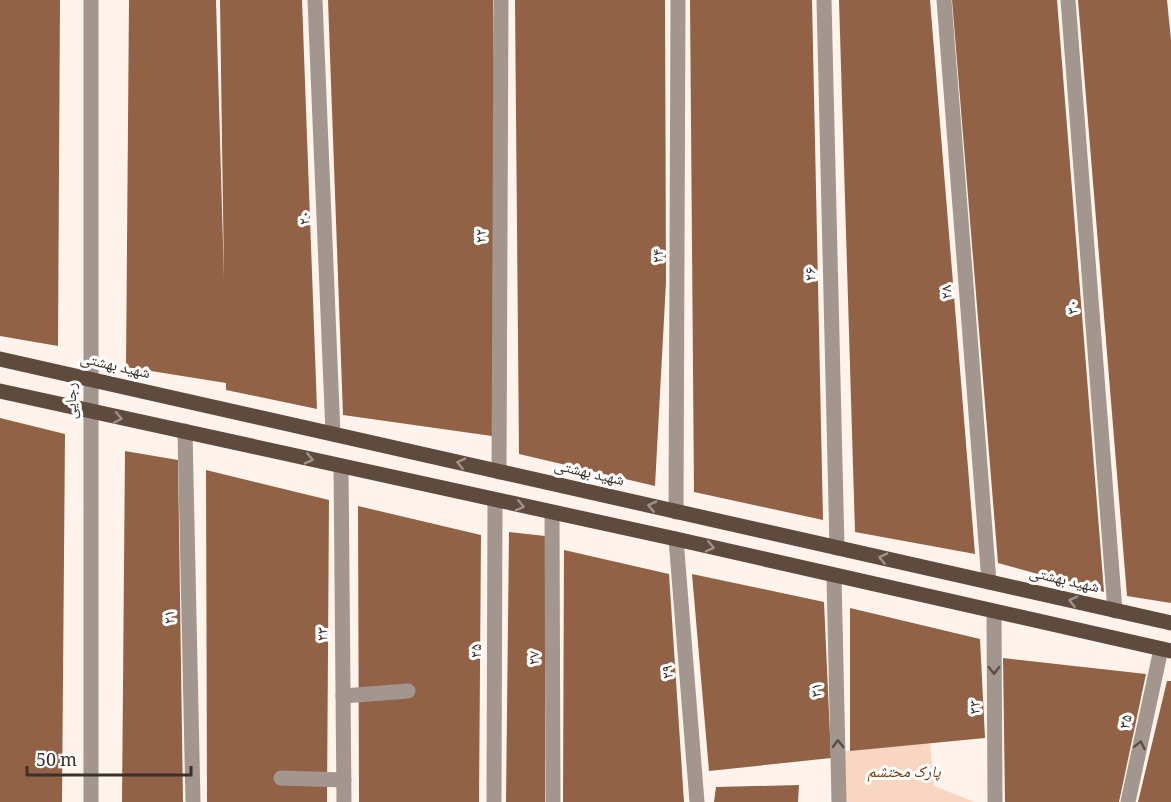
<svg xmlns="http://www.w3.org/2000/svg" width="1171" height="802" font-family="Georgia,'Noto Naskh Arabic',serif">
	<rect width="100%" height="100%" fill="#fff3ec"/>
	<!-- green -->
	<polygon fill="#f9d6c2" points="930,743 934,786 975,802 845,802 844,751"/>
	<!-- building -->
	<g fill="#926246">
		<polygon points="0,0 60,0 58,346 0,336"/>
		<polygon points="129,0 216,0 224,280 220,0 302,0 317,409 226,390 226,383 126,367"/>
		<polygon points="328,0 493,0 499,437 343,415"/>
		<polygon points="515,0 665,0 666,282 655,486 519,454"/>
		<polygon points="690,0 812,0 823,520 694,492"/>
		<polygon points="839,0 930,0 975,554 855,532"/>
		<polygon points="952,0 1057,0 1104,592 998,563"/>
		<polygon points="1078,0 1167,0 1171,40 1171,603 1127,596"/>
		<polygon points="0,418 65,434 62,802 0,802"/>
		<polygon points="125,451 178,460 183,802 122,802"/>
		<polygon points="206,470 329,500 327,802 207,802"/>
		<polygon points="358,506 481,535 479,802 359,802"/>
		<polygon points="509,532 545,536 545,802 506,802"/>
		<polygon points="564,550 669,574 684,802 563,802"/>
		<polygon points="692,574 824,602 831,758 709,771"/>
		<polygon points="850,608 980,639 985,738 850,751"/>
		<polygon points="1003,658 1146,674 1119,802 1005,802"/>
		<polygon points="1167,681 1171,681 1171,802 1138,802"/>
		<polygon points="799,785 798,802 714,802 716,787"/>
	</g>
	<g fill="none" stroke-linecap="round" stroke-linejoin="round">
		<!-- minor -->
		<g stroke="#a3968f" stroke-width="15">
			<polyline points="91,0 91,802"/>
			<polyline points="315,0 333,434"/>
			<polyline points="824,0 837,548"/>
			<polyline points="944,0 989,582"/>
			<polyline points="1068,0 1115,611"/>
			<polyline points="185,431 193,802"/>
			<polyline points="341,466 344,802"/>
			<polyline points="499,472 501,0"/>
			<polyline points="676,512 678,0"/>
			<polyline points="552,513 553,802"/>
			<polyline points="676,539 697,802"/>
			<polyline points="834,576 839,802"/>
			<polyline points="994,612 995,802"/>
			<polyline points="343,696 408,691"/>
			<polyline points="281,778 344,780"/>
			<polyline points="494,802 495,500"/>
			<polyline points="1128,802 1161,649"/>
		</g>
		<!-- major -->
		<g stroke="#5f4a3e" stroke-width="15">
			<polyline points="0,359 1171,623"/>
			<polyline points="0,391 676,539 1171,651"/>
		</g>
	</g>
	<!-- one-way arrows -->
	<defs><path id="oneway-chevron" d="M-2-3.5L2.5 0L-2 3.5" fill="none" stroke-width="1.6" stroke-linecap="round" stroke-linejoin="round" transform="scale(1.5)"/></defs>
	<g stroke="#9f928b">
		<use href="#oneway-chevron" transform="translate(118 418) rotate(11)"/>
		<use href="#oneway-chevron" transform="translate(309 459) rotate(13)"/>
		<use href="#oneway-chevron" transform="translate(461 463) rotate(-167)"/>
		<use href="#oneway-chevron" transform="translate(520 506) rotate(13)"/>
		<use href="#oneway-chevron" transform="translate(652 506) rotate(-167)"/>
		<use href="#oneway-chevron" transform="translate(710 547) rotate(13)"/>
		<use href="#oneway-chevron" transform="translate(883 558) rotate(-167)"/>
		<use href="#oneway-chevron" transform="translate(1073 601) rotate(-167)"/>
	</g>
	<g stroke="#5a4f48">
		<use href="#oneway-chevron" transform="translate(994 670) rotate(90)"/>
		<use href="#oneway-chevron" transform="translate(838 744) rotate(-91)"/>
		<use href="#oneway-chevron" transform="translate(1140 745) rotate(-78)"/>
	</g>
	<g text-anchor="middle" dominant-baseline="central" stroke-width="6" stroke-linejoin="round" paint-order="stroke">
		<!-- street labels -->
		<g font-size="16" fill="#3b302a" stroke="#fff">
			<text transform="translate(306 218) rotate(-92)">۲۰</text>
			<text transform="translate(482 236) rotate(-90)">۲۲</text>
			<text transform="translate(659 256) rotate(-90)">۲۴</text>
			<text transform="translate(812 274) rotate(-91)">۲۶</text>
			<text transform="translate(948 292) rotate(-94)">۲۸</text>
			<text transform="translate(1074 307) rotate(-94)">۳۰</text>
			<text transform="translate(115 367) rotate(13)">شهید بهشتی</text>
			<text transform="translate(72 401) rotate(-90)">رجایی</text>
			<text transform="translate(589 474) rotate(13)">شهید بهشتی</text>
			<text transform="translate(1064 581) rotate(13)">شهید بهشتی</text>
			<text transform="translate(171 617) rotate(-91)">۲۱</text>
			<text transform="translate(324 634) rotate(-91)">۲۳</text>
			<text transform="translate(477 651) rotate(-90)">۲۵</text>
			<text transform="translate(535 658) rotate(-90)">۲۷</text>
			<text transform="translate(669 672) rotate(-95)">۲۹</text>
			<text transform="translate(818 690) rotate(-91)">۳۱</text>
			<text transform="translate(976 707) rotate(-90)">۳۳</text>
			<text transform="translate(1127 722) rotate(-78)">۳۵</text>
		</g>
		<!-- park labels -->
		<g font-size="16" font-style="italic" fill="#763705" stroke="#fff">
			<text x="904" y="773">پارک محتشم</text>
		</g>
	</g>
	<!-- scale -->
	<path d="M27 766v9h164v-9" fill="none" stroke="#3b302a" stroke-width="3"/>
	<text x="36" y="766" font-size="18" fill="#3b302a" stroke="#ffffff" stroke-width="4.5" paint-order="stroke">50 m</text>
</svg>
